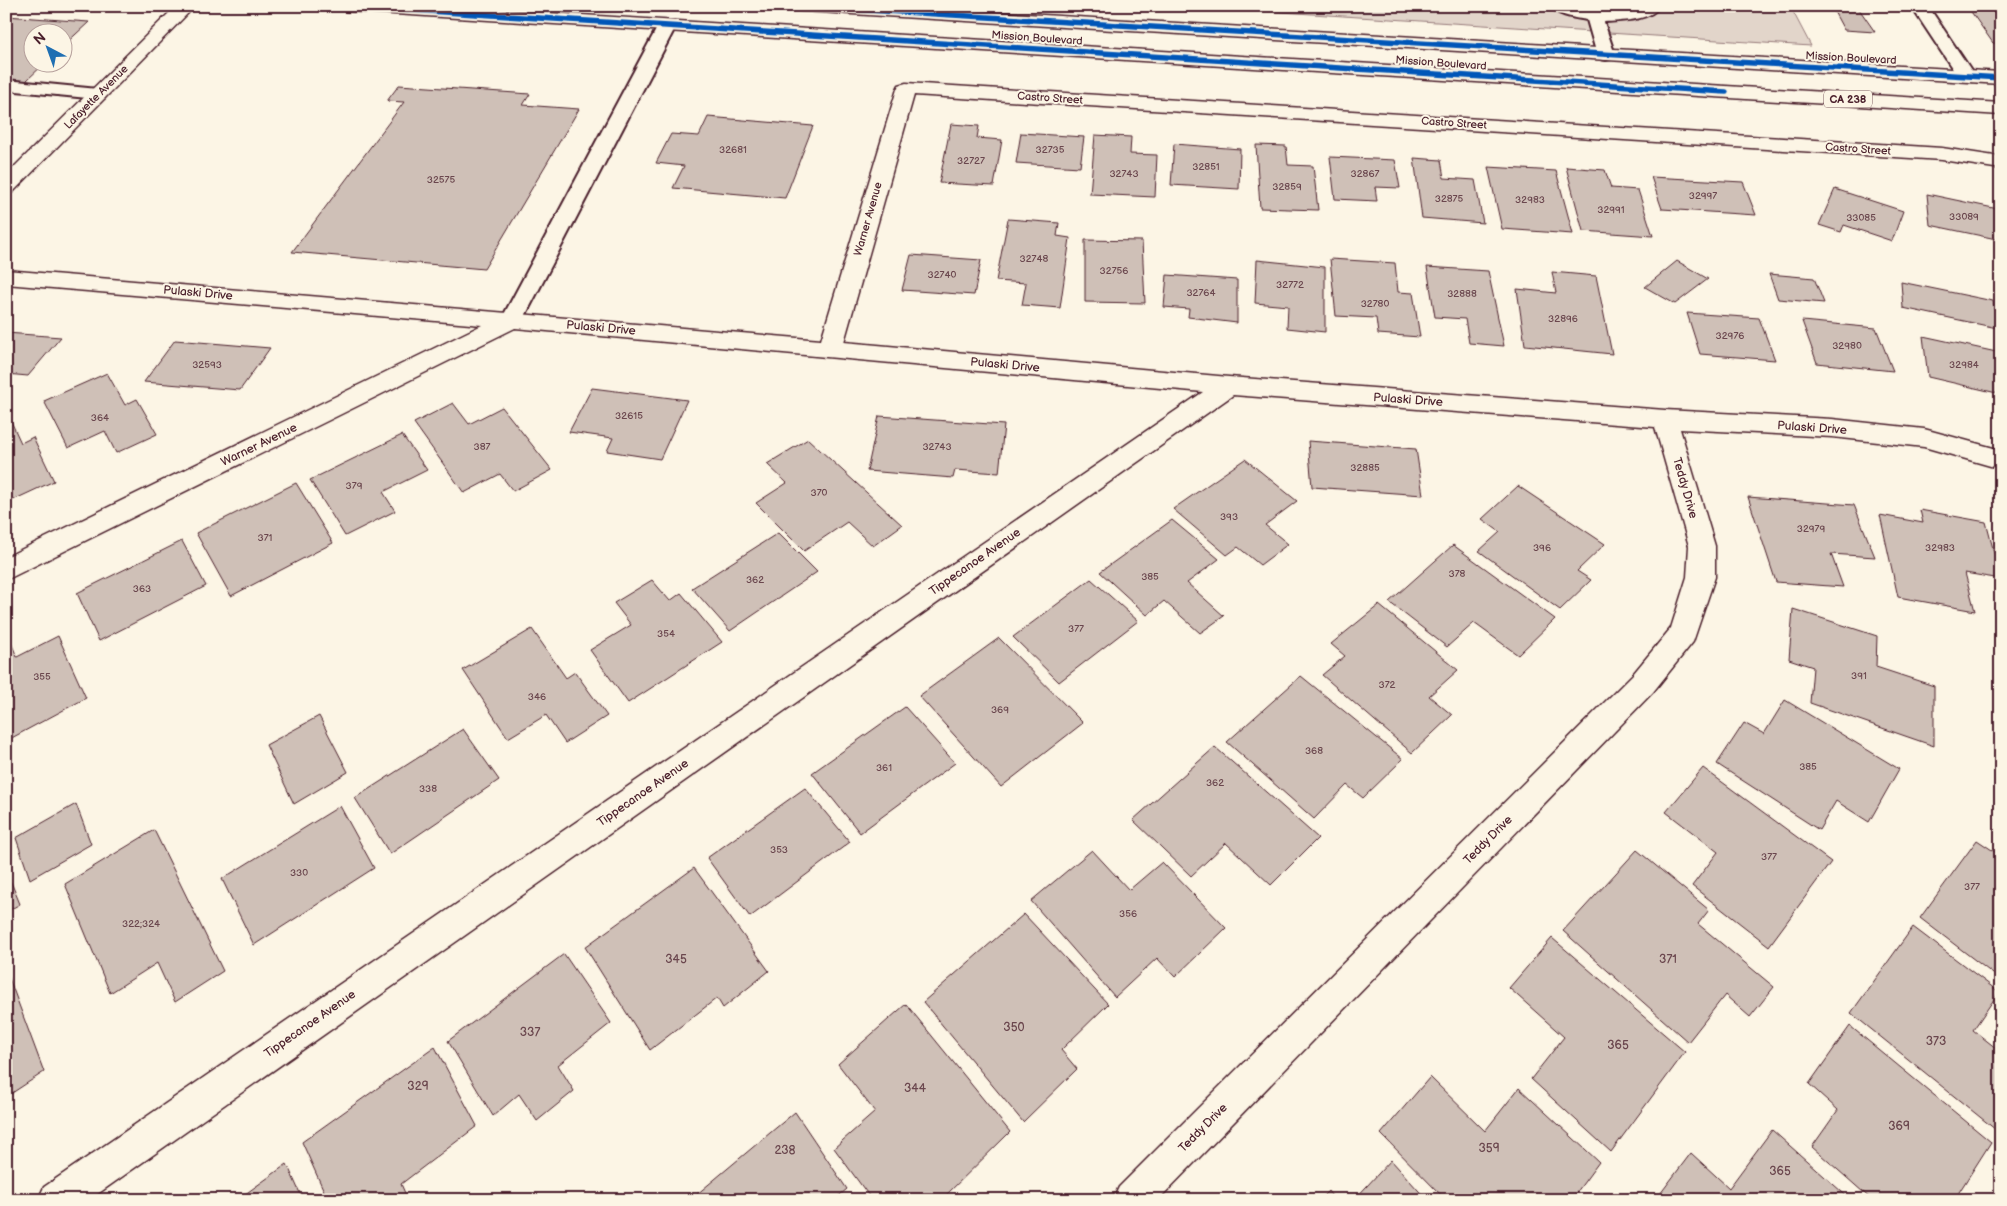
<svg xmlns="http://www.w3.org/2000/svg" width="2007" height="1206" font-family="'Balsamiq Sans',sans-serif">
	<rect width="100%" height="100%" fill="#fcf5e5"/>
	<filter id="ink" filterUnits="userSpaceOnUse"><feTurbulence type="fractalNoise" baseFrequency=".02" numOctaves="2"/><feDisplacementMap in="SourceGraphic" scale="10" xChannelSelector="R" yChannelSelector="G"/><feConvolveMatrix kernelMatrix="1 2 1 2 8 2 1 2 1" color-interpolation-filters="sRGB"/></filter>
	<g filter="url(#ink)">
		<!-- green -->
		<polygon fill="#e2d5ca" stroke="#967a7a" points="1187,6 1790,6 1811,46"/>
		<!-- building -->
		<g fill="#cfc0b7" stroke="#4a1f2b">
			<polygon points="1831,6 1857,6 1875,32 1844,30"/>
			<polygon points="1967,6 2001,6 2001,44 1993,43"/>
			<polygon points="6,16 89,22 62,47 62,32 32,32 32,62 46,62 26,81 6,79"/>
			<polygon points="399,85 530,94 523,105 579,109 484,269 292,252 404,102 387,101"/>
			<polygon points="708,117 813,126 785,198 673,188 684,166 656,163 671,134 699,136"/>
			<polygon points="951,124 979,126 977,138 1002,140 994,186 939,183"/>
			<polygon points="1021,133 1084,137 1080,167 1016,163"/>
			<polygon points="1095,135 1131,137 1130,154 1157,155 1155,197 1090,194"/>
			<polygon points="1174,144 1240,149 1239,189 1171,185"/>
			<polygon points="1256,145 1286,146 1288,165 1313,166 1318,210 1260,208"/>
			<polygon points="1330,157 1395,160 1400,188 1375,187 1377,201 1335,199"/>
			<polygon points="1414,158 1441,160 1444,178 1475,180 1483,223 1422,218"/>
			<polygon points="1488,167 1556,171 1573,234 1502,229"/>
			<polygon points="1566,167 1605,170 1611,188 1638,190 1653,236 1583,231"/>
			<polygon points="1651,177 1743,182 1756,215 1662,209"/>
			<polygon points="1835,189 1903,211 1892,241 1844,225 1841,232 1819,225"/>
			<polygon points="1927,194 1998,209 2001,240 1930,225"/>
			<polygon points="1008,219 1059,223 1057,236 1070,238 1060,308 1022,305 1026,283 996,281"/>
			<polygon points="1085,240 1142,241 1145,303 1085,302"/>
			<polygon points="911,255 981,260 974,295 902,290"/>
			<polygon points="1330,259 1395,263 1398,292 1413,293 1420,337 1378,334 1376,318 1336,316"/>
			<polygon points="1257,260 1325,267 1325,332 1287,328 1288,306 1255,303"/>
			<polygon points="1677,261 1708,279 1675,304 1645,287"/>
			<polygon points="1427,267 1488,271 1504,346 1469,343 1465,319 1435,317"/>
			<polygon points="1552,272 1596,276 1612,354 1525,345 1517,289 1556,293"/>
			<polygon points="1769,274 1814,278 1824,303 1778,299"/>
			<polygon points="1167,275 1237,280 1237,323 1188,317 1189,309 1164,307"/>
			<polygon points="1901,282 1993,301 1997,328 1903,308"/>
			<polygon points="1687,313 1759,318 1775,360 1700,354"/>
			<polygon points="1802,321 1876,328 1893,371 1817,363"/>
			<polygon points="6,333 61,337 28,376 6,374"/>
			<polygon points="1923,336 2001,353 2001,394 1928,377"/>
			<polygon points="175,340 270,348 240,390 144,382"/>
			<polygon points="107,373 125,405 137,399 157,434 116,453 105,431 68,448 44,401"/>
			<polygon points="592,388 687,400 660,459 607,451 613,438 569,432"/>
			<polygon points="453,403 469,424 502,407 552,470 513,491 500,474 464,493 414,423"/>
			<polygon points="879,416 1004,425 999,473 955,470 953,478 867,471"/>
			<polygon points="9,417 21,443 33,437 54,481 11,501 6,490 6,419"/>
			<polygon points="402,435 427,470 383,492 395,511 345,536 310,480"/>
			<polygon points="808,439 902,525 873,546 847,522 804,551 756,503 787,483 767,464"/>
			<polygon points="1308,441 1416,449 1423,495 1312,487"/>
			<polygon points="1245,459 1297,501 1265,525 1288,544 1260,565 1238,547 1227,555 1173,509"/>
			<polygon points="296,483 333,543 231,596 196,533"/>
			<polygon points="1518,486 1605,544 1577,571 1591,580 1560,610 1479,551 1500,532 1482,519"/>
			<polygon points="1748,497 1854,505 1875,557 1831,554 1843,587 1776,582"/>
			<polygon points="1920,510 1986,522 2001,579 1965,573 1975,611 1898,597 1880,515 1923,523"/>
			<polygon points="1172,520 1219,559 1187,583 1224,616 1200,633 1164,601 1147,615 1100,572"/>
			<polygon points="778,533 817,572 730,631 692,588"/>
			<polygon points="182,541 206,586 99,641 77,593"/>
			<polygon points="1453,545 1555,619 1518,655 1474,623 1447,647 1389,602"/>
			<polygon points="1091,579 1138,621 1059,682 1013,637"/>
			<polygon points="652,580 670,601 681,593 722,642 628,703 590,650 631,625 614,603"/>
			<polygon points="1379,605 1458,670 1429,696 1452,715 1412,753 1322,675 1345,656 1331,644"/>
			<polygon points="1793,609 1877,636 1876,667 1934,686 1934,746 1810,703 1813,667 1789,659"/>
			<polygon points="532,629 566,678 575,672 607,716 565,743 546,715 508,738 463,670"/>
			<polygon points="6,630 17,657 58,636 86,698 6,741"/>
			<polygon points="999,638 1083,723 1001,787 919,696"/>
			<polygon points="1301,676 1403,759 1363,798 1347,785 1314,819 1227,742"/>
			<polygon points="1785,700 1899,769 1869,822 1836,801 1819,830 1717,764 1744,723 1764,734"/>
			<polygon points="905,707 955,763 860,833 812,773"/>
			<polygon points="319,716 348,772 294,804 266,745"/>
			<polygon points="463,729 499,780 390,854 355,798"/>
			<polygon points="1215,747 1318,838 1271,885 1226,843 1191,876 1133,820"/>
			<polygon points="1703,768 1831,862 1769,946 1692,886 1718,852 1666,812"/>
			<polygon points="805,788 850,842 750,917 707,858"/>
			<polygon points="76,804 91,844 30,879 16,838"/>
			<polygon points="340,806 374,868 254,945 222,879"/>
			<polygon points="154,830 223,971 175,1002 157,963 110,993 65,884"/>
			<polygon points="1977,840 2001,856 2001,980 1920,918"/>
			<polygon points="1092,850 1129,890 1162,862 1226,928 1175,977 1157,958 1115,997 1031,901"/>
			<polygon points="1637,850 1709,910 1698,924 1774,987 1750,1017 1725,995 1688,1042 1563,931"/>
			<polygon points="694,868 769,971 723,1008 717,998 650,1050 585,947"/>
			<polygon points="6,870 20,904 6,912"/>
			<polygon points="1024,914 1108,1004 1061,1050 1077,1069 1023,1122 923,1002"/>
			<polygon points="1913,927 1999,992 1973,1030 2001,1052 2001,1134 1851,1013"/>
			<polygon points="1552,938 1685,1052 1611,1152 1531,1079 1564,1037 1509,988"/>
			<polygon points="564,954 611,1023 558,1065 574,1091 537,1121 519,1094 493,1116 448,1041"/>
			<polygon points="6,970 44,1072 6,1097"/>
			<polygon points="906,1004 1010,1132 941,1200 872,1200 834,1148 875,1112 838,1064"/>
			<polygon points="1850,1026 1991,1142 1954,1200 1872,1200 1812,1147 1838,1110 1809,1084"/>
			<polygon points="435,1047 477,1126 401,1184 408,1200 328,1200 302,1142"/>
			<polygon points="1430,1077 1485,1131 1519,1088 1599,1162 1571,1200 1446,1200 1381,1134"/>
			<polygon points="795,1112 847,1189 834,1200 690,1200"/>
			<polygon points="1772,1130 1851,1200 1659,1200 1657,1198 1691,1153 1729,1188"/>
			<polygon points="1391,1160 1427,1200 1354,1200"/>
			<polygon points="287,1164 303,1200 237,1200"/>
			<polygon points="1328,1191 1335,1200 1319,1200"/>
		</g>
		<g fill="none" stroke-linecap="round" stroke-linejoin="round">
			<!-- service casing -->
			<g stroke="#4a1f2b" stroke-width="4">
				<g id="service">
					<path d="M 1550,6 L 1573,6 L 1605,11 L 1629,10 L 1639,6 L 1660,6 C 1650,21 1621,21 1604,22 L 1615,55 L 1612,59 L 1606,60 L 1600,59 L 1597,55 L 1587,20 C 1576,18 1557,16 1550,6 Z"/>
					<polygon points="1911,6 1928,6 1975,76 1972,80 1966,81 1960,80"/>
					<polygon points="667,21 673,22 676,26 523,320 520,325 512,327 504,325 501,320 658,26 661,22"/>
					<polygon points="6,80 98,89 104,90 107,94 104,98 98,99 6,90"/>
				</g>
			</g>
			<!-- minor casing -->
			<g stroke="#4a1f2b" stroke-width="3">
				<g id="minor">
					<polygon points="176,6 195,6 13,192 6,193 6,175"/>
					<polygon points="906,83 1942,148 2001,157 2001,169 1942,160 914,95 844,342 1229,377 1665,410 1832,419 1924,429 2001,450 2001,469 1924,447 1832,437 1680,429 1715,546 1715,577 1693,642 1653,692 1158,1200 1113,1200 1119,1187 1633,674 1671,628 1687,577 1689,546 1655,427 1233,395 89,1200 38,1200 44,1187 1203,392 515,328 6,580 6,557 482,325 6,284 6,270 821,340 897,89 899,85"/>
				</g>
			</g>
			<!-- primary casing -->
			<g stroke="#4a1f2b" stroke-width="3">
				<g id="primary">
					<polygon points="338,6 436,6 2001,103 2001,115 347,11 341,10"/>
					<polygon points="793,6 894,6 2001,72 2001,84 802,11 796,10"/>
				</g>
			</g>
			<!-- service -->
			<use href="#service" fill="#fcf5e5" fill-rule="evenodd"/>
			<!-- minor -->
			<use href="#minor" fill="#fcf5e5" fill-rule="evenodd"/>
			<!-- primary -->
			<use href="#primary" fill="#fcf5e5" fill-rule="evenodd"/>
			<!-- cycleway casing -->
			<g stroke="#fcf5e5" stroke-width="8">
				<g id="cycleway">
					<polyline points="347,6 1726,92"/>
					<polyline points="802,6 2001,78"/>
				</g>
			</g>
			<!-- cycleway -->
			<use href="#cycleway" stroke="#0057b8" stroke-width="5.5"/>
		</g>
	</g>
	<g text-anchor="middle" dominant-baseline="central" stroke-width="4" stroke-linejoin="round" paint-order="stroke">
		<!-- number labels -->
		<g font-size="10" fill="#6b474e">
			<text x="733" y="150">32681</text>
			<text x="1050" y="150">32735</text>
			<text x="971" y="161">32727</text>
			<text x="1206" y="167">32851</text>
			<text x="1124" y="174">32743</text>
			<text x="1365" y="174">32867</text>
			<text x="441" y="180">32575</text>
			<text x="1287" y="187">32859</text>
			<text x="1703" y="196">32997</text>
			<text x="1449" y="199">32875</text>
			<text x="1530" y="200">32983</text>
			<text x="1611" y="210">32991</text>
			<text x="1964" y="217">33089</text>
			<text x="1861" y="218">33085</text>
			<text x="1034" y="259">32748</text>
			<text x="1114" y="271">32756</text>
			<text x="942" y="275">32740</text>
			<text x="1290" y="285">32772</text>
			<text x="1201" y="293">32764</text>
			<text x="1462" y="294">32888</text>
			<text x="1375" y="304">32780</text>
			<text x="1563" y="319">32896</text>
			<text x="1730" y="336">32976</text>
			<text x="1847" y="346">32980</text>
			<text x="207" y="365">32593</text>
			<text x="1964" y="365">32984</text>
			<text x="629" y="416">32615</text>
			<text x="100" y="418">364</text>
			<text x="482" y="447">387</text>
			<text x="937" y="447">32743</text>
			<text x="1365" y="468">32885</text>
			<text x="354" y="486">379</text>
			<text x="819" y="493">370</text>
			<text x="1229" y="517">393</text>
			<text x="1811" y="529">32979</text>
			<text x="265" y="538">371</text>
			<text x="1542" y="548">396</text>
			<text x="1940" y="548">32983</text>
			<text x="1457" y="574">378</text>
			<text x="1150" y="577">385</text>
			<text x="755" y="580">362</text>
			<text x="142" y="589">363</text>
			<text x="1076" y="629">377</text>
			<text x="666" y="634">354</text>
			<text x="1859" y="676">391</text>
			<text x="42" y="677">355</text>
			<text x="1387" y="685">372</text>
			<text x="537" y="697">346</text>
			<text x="1000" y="710">369</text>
			<text x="1314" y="751">368</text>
			<text x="1808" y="767">385</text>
			<text x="884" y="768">361</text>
			<text x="1215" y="783">362</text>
			<text x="428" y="789">338</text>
			<text x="779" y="850">353</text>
			<text x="1769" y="857">377</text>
			<text x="299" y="873">330</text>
			<text x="1972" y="887">377</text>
			<text x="1128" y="914">356</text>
			<text x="141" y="924">322;324</text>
		</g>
		<!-- far-street labels -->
		<g font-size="11" fill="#4a1f2b" stroke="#fcf5e5">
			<text transform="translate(1037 38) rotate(4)">Mission Boulevard</text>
			<text transform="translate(1851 58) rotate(3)">Mission Boulevard</text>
			<text transform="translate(1441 63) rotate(4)">Mission Boulevard</text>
			<text transform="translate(96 97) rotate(-45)">Lafayette Avenue</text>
			<text transform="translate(1050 98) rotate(4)">Castro Street</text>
			<text transform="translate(1454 123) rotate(4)">Castro Street</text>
			<text transform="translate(1858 149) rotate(4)">Castro Street</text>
			<text transform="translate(868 219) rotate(-74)">Warner Avenue</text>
		</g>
		<!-- shield labels -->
		<rect fill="#fcf5e5" stroke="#7f5f63" stroke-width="1" x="1824" y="90.5" width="48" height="17" rx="4"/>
		<g font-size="11" font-weight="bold" fill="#4a1f2b">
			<text x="1848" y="99">CA 238</text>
		</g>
		<!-- street labels -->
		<g font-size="12" fill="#4a1f2b" stroke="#fcf5e5">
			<text transform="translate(198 293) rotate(5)">Pulaski Drive</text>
			<text transform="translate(601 328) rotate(5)">Pulaski Drive</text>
			<text transform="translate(1005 365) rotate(5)">Pulaski Drive</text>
			<text transform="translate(1408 400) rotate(4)">Pulaski Drive</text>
			<text transform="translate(1812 428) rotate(4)">Pulaski Drive</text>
			<text transform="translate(259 445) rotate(-26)">Warner Avenue</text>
			<text transform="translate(1685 488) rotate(74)">Teddy Drive</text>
			<text transform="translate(975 562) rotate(-35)">Tippecanoe Avenue</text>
			<text transform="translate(643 793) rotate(-35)">Tippecanoe Avenue</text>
			<text transform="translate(1488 840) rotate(-45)">Teddy Drive</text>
			<text transform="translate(310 1024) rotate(-35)">Tippecanoe Avenue</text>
			<text transform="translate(1203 1128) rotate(-45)">Teddy Drive</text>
		</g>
		<!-- near-number labels -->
		<g font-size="12" fill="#6b474e">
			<text x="676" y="959">345</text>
			<text x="1668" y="959">371</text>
			<text x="1014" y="1027">350</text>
			<text x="530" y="1032">337</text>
			<text x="1936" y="1041">373</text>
			<text x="1618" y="1045">365</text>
			<text x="418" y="1086">329</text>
			<text x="915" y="1088">344</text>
			<text x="1899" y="1126">369</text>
			<text x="1489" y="1148">359</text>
			<text x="785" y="1150">238</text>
			<text x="1780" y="1171">365</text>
		</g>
	</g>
	<!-- margin -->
	<rect width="2007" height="1206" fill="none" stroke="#fcf5e5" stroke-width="25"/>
	<rect x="12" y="12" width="1982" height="1181" fill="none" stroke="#4a1f2b" stroke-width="2" filter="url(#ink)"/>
	<!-- north arrow -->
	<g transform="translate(48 48) rotate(319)"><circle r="24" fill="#fcf5e5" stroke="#b59f9b"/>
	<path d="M0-4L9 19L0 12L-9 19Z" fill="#1f6fb2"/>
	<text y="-8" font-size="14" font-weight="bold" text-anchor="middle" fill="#4a1f2b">N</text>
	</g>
</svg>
